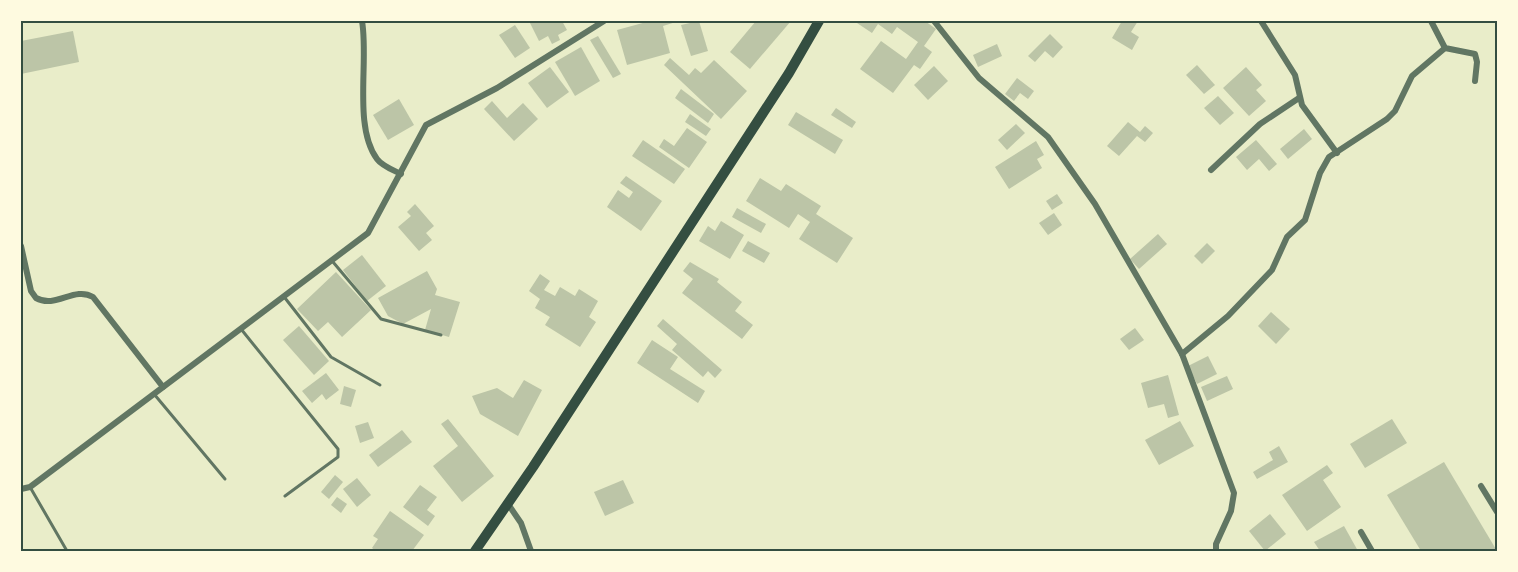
<svg xmlns="http://www.w3.org/2000/svg" width="1518" height="572" font-family="'IBM Plex Sans',sans-serif">
	<rect width="100%" height="100%" fill="#e9edc9"/>
	<!-- building -->
	<g fill="#bcc5a7">
		<polygon points="529,21 562,21 567,30 558,35 560,40 552,44 548,36 539,41"/>
		<polygon points="650,21 679,21 663,26 670,53 627,65 617,30"/>
		<polygon points="699,21 708,51 691,56 681,25"/>
		<polygon points="756,21 791,21 750,69 730,52"/>
		<polygon points="854,21 925,21 936,29 924,46 932,52 920,69 914,65 893,93 860,69 881,41 906,59 918,42 897,27 892,34 878,24 872,33"/>
		<polygon points="1122,21 1138,21 1131,32 1139,37 1132,50 1112,38"/>
		<polygon points="515,25 530,48 515,58 499,35"/>
		<polygon points="73,31 79,62 21,74 21,41"/>
		<polygon points="1050,34 1063,47 1053,58 1045,51 1035,62 1028,56"/>
		<polygon points="598,36 621,74 613,78 590,40"/>
		<polygon points="997,44 1002,56 978,67 973,55"/>
		<polygon points="581,47 600,81 575,96 555,62"/>
		<polygon points="670,58 689,75 695,68 701,73 714,60 747,91 721,119 664,65"/>
		<polygon points="1197,65 1215,85 1204,94 1186,75"/>
		<polygon points="934,66 948,81 928,100 914,85"/>
		<polygon points="550,67 569,92 547,108 528,83"/>
		<polygon points="1246,67 1262,85 1256,90 1266,101 1249,116 1223,88"/>
		<polygon points="1017,78 1034,91 1028,99 1020,93 1014,101 1005,94"/>
		<polygon points="681,89 714,114 708,123 675,98"/>
		<polygon points="1218,96 1234,113 1220,125 1204,108"/>
		<polygon points="399,99 414,125 388,140 373,115"/>
		<polygon points="492,101 507,118 523,103 538,119 514,141 484,109"/>
		<polygon points="836,108 856,122 852,128 831,115"/>
		<polygon points="796,112 843,140 835,154 788,125"/>
		<polygon points="690,114 711,129 706,136 685,122"/>
		<polygon points="1128,122 1140,132 1145,126 1153,133 1145,142 1137,136 1119,156 1107,146"/>
		<polygon points="1016,124 1025,133 1007,150 998,140"/>
		<polygon points="687,128 707,142 689,168 659,147 664,139 674,146"/>
		<polygon points="1304,129 1312,139 1288,159 1280,149"/>
		<polygon points="643,140 685,169 674,184 632,156"/>
		<polygon points="1256,140 1277,164 1269,171 1259,159 1247,170 1236,157"/>
		<polygon points="1036,141 1044,155 1037,159 1042,168 1009,189 995,167"/>
		<polygon points="626,176 662,201 641,231 607,207 618,190 629,198 633,192 620,183"/>
		<polygon points="760,178 781,191 786,184 821,206 816,214 853,238 837,263 799,239 810,222 798,214 789,228 746,201"/>
		<polygon points="1057,194 1063,203 1052,210 1046,201"/>
		<polygon points="415,204 434,226 426,233 432,240 419,251 398,227 411,216 407,212"/>
		<polygon points="737,208 766,224 761,233 732,217"/>
		<polygon points="1054,213 1062,225 1048,235 1039,223"/>
		<polygon points="721,221 744,235 730,259 699,241 708,226 715,231"/>
		<polygon points="1158,234 1167,244 1139,269 1130,259"/>
		<polygon points="748,241 770,253 764,263 742,251"/>
		<polygon points="1207,243 1215,251 1202,264 1194,256"/>
		<polygon points="362,255 386,286 367,301 343,270"/>
		<polygon points="690,262 719,279 717,282 742,302 735,311 753,325 742,339 682,293 693,279 683,271"/>
		<polygon points="427,271 437,289 435,295 460,302 449,337 425,330 431,309 403,324 388,316 378,298"/>
		<polygon points="336,272 371,310 342,337 328,322 318,331 297,309"/>
		<polygon points="540,274 550,281 544,290 555,296 560,287 575,296 579,289 598,301 589,317 596,322 580,347 545,325 550,317 535,308 540,299 529,291"/>
		<polygon points="1271,312 1290,329 1276,344 1258,326"/>
		<polygon points="663,319 722,370 715,378 708,371 703,377 672,350 677,344 657,326"/>
		<polygon points="299,326 329,361 314,375 283,340"/>
		<polygon points="1135,328 1144,340 1129,350 1120,339"/>
		<polygon points="652,340 678,357 670,369 705,391 698,403 637,363"/>
		<polygon points="1208,356 1217,374 1197,384 1188,366"/>
		<polygon points="326,373 339,390 326,400 322,394 312,403 302,391"/>
		<polygon points="1168,375 1179,415 1168,418 1164,404 1148,408 1141,383"/>
		<polygon points="1227,376 1233,389 1207,401 1201,387"/>
		<polygon points="524,380 542,390 518,436 480,414 472,396 497,388 513,398"/>
		<polygon points="344,386 356,390 351,407 340,404"/>
		<polygon points="448,419 494,476 462,502 433,466 458,446 441,424"/>
		<polygon points="1392,419 1407,443 1365,468 1350,444"/>
		<polygon points="1180,421 1194,446 1159,465 1145,440"/>
		<polygon points="368,422 374,438 360,443 355,426"/>
		<polygon points="402,430 412,442 378,467 369,455"/>
		<polygon points="1279,446 1288,462 1257,479 1253,472 1273,460 1269,452"/>
		<polygon points="1444,462 1497,551 1421,551 1387,495"/>
		<polygon points="1327,465 1333,473 1323,480 1341,507 1307,531 1282,495"/>
		<polygon points="335,475 343,482 329,499 321,492"/>
		<polygon points="357,478 371,495 357,507 343,489"/>
		<polygon points="623,480 634,503 605,516 594,492"/>
		<polygon points="420,485 437,497 427,510 435,516 428,526 403,507"/>
		<polygon points="337,497 347,504 341,513 331,505"/>
		<polygon points="390,511 424,535 412,551 376,551 372,548 378,539 373,536"/>
		<polygon points="1270,514 1286,534 1265,551 1249,531"/>
		<polygon points="1344,526 1358,551 1320,551 1314,542"/>
	</g>
	<g fill="none" stroke-linecap="round" stroke-linejoin="round">
		<!-- service -->
		<g stroke="#617663" stroke-width="3">
			<polyline points="333,262 381,319 441,335"/>
			<polyline points="285,298 331,357 380,385"/>
			<polyline points="241,329 338,449 338,457 285,496"/>
			<polyline points="154,394 225,479"/>
			<polyline points="30,487 67,551"/>
		</g>
		<!-- minor -->
		<g stroke="#617663" stroke-width="6">
			<path d="M 362,21 C 369,60 353,127 377,159 C 382,166 393,170 401,174"/>
			<polyline points="934,21 979,78 1048,137 1095,204 1182,354 1234,493 1231,511 1216,544 1216,551"/>
			<polyline points="1261,21 1295,75 1302,105 1337,153"/>
			<polyline points="1431,21 1445,48 1475,54 1477,62 1475,81"/>
			<polyline points="1211,170 1260,124 1299,98"/>
			<path d="M 21,246 L 31,291 L 36,298 C 56,309 74,286 93,297 L 163,387"/>
			<polyline points="1182,354 1228,316 1272,270 1287,237 1305,220 1320,173 1329,157 1387,119 1395,111 1412,76 1445,48"/>
			<polyline points="1481,486 1497,512"/>
			<polyline points="21,489 30,487 368,233 426,125 497,88 604,21"/>
			<polyline points="508,504 521,523 531,551"/>
			<polyline points="1361,532 1372,551"/>
		</g>
		<!-- trunk -->
		<polyline stroke="#344e41" stroke-width="10" points="475,551 533,467 789,73 819,21"/>
	</g>
	<!-- border -->
	<rect width="1518" height="572" fill="none" stroke="#fefae0" stroke-width="45"/>
	<rect x="22" y="22" width="1474" height="528" fill="none" stroke="#344e41" stroke-width="2"/>
</svg>
